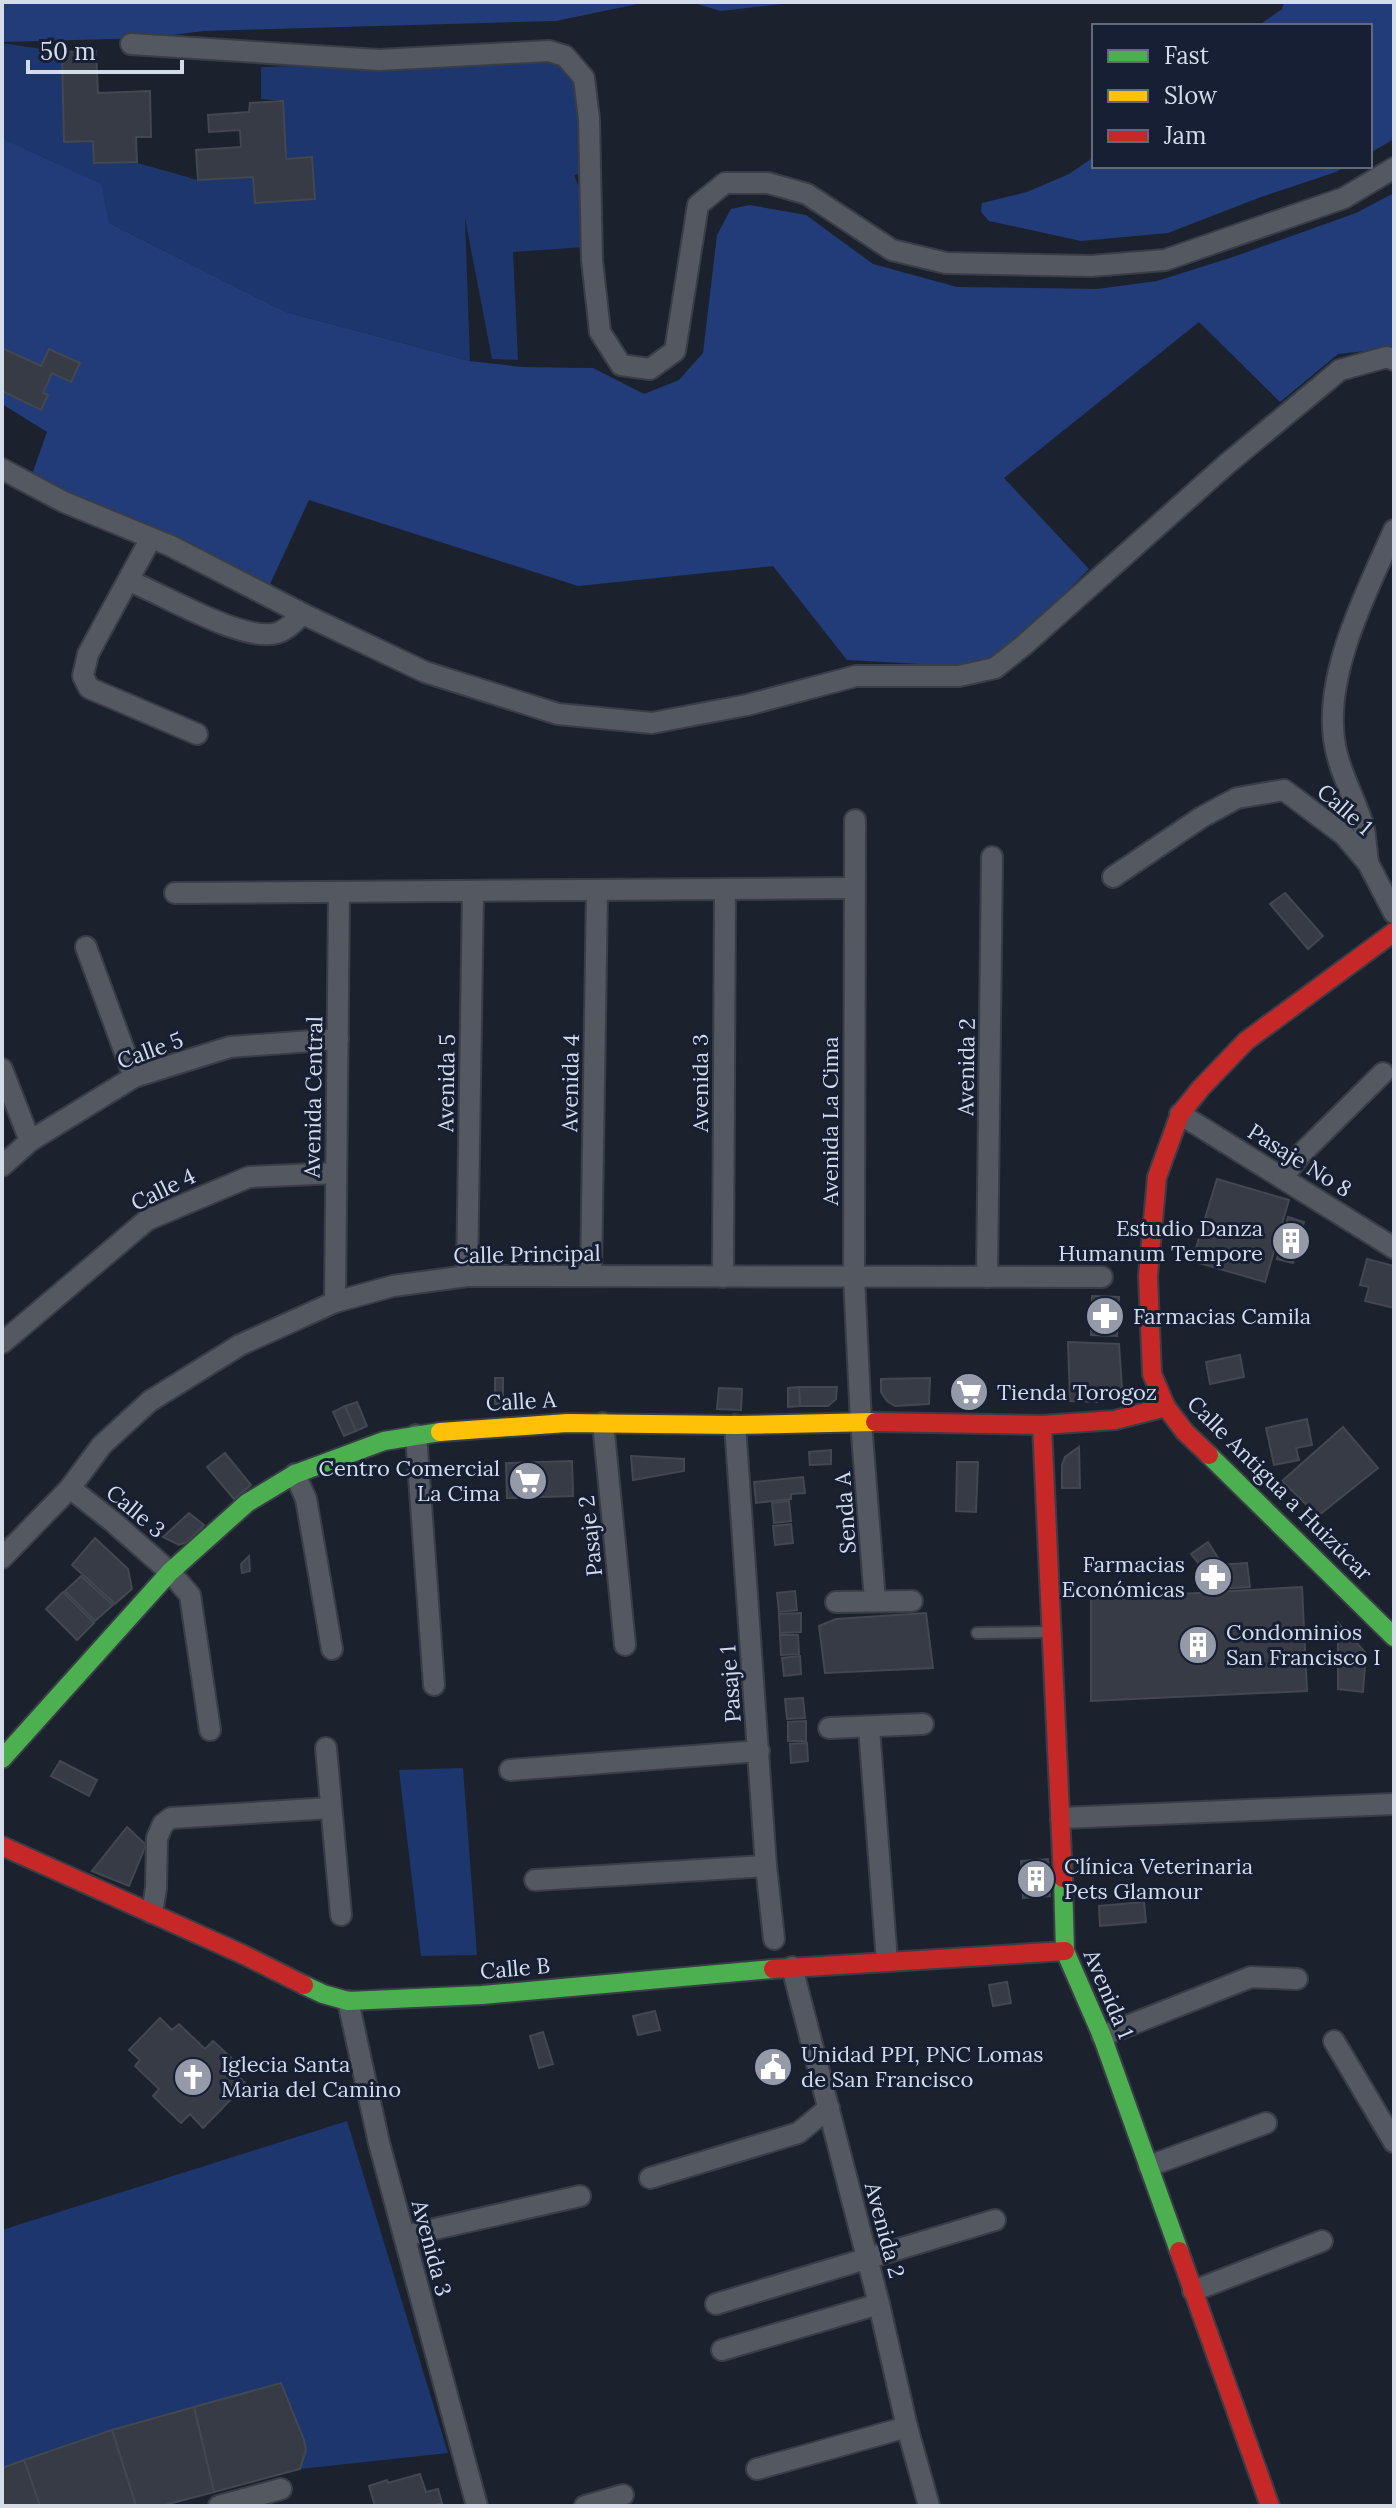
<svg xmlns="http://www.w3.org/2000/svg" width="1396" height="2508" font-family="Lora,serif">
	<rect width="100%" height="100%" fill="#1c222d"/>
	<!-- green -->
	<g fill="#1d366d">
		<polygon points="2,43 62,52 65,142 93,141 134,162 198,180 253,177 255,203 315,198 312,158 286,159 283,101 261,99 261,67 555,59 577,80 585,173 574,175 586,204 585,247 513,252 518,360 492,359 465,218 470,361 286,312 109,223 100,184 6,140 2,134"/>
		<polygon points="463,1768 477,1955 421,1956 399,1770"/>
		<polygon points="347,2121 448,2453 300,2469 306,2450 304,2440 280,2383 112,2430 2,2468 2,2230"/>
	</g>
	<!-- forest -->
	<g fill="#213c79">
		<polygon points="2,2 647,2 556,21 204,31 148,38 2,42"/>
		<polygon points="690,2 800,2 721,11"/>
		<polygon points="1284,2 1394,2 1394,139 1370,153 1370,26 1258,26 1282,9"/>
		<polygon points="2,134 6,140 101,184 109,223 286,312 470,361 522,367 593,368 644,394 679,380 703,353 717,235 731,209 750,205 806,215 873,264 957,287 1097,289 1157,281 1233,257 1356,213 1394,193 1394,348 1338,354 1280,402 1199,322 1004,478 1089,569 996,662 956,666 847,660 773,566 578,586 309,500 265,595 29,483 47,432 2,404 2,391 41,410 48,395 43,393 52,373 71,382 80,364 50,349 41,366 2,348"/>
		<polygon points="1094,157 1094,166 1346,166 1336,172 1261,197 1168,233 1081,241 989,221 981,212 982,203 1027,192 1069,174"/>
	</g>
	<!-- building -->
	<g fill="#363b45" stroke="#424750" stroke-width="2">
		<polygon points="96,51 98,93 150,91 151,137 136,137 137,162 94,163 93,141 64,142 62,52"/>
		<polygon points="283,101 286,159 312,157 315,199 255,203 253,177 198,180 196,150 241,147 240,130 209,132 208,115 249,112 250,103"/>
		<polygon points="2,348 41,366 49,349 80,363 71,382 52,373 43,393 48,395 41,410 2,391"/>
		<polygon points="1285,893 1323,936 1308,949 1270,904"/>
		<polygon points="1217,1179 1289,1200 1265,1282 1192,1261"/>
		<polygon points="1288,1217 1304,1222 1293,1263 1277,1259"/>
		<polygon points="1367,1259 1394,1266 1394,1308 1365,1301 1369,1287 1360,1285"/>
		<polygon points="1092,1296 1119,1297 1117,1336 1091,1335"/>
		<polygon points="1068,1342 1119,1344 1122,1388 1097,1402 1070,1401"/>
		<polygon points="1240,1355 1244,1377 1210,1384 1206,1362"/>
		<rect x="495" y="1378" width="8" height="26"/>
		<polygon points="930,1378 929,1404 895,1406 887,1401 881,1392 881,1379"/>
		<polygon points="799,1387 837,1387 836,1399 828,1406 800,1406"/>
		<polygon points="799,1387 800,1406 788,1407 788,1388"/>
		<polygon points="719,1388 742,1389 741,1410 717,1409"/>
		<polygon points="357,1402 367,1426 356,1431 345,1406"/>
		<polygon points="345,1406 356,1431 344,1436 333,1412"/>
		<polygon points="1307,1419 1312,1445 1296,1448 1299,1460 1274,1465 1266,1428"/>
		<polygon points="1343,1427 1378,1468 1318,1516 1282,1481"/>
		<polygon points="1079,1447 1080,1488 1062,1488 1062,1465 1065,1457"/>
		<polygon points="831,1450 831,1464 810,1465 809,1452"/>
		<polygon points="225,1453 251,1485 234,1499 207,1467"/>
		<polygon points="631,1456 684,1459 684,1471 633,1480"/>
		<polygon points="572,1461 573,1496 507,1498 506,1463"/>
		<polygon points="957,1462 978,1462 976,1512 956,1511"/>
		<polygon points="803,1477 805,1493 791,1494 791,1499 756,1503 754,1482"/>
		<polygon points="789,1501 791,1521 774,1523 772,1503"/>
		<polygon points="189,1513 204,1525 187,1542 179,1545 163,1537"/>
		<polygon points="791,1524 793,1543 775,1545 773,1526"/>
		<polygon points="95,1538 128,1569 132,1589 115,1604 72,1565"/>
		<polygon points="1208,1542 1220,1561 1216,1565 1219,1589 1191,1554"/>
		<polygon points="249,1556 250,1571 242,1573 241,1564"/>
		<polygon points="1247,1563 1250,1587 1219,1589 1216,1565"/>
		<polygon points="81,1576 113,1605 95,1621 65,1591"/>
		<polygon points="1302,1587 1307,1691 1091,1701 1091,1599"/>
		<polygon points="795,1591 797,1610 779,1612 777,1593"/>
		<polygon points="63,1592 94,1623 77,1640 46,1609"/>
		<polygon points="801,1613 801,1632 780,1633 779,1614"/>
		<polygon points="926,1613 933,1668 825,1673 819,1626 836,1619"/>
		<polygon points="1338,1623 1366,1653 1363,1692 1338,1689"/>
		<polygon points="780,1635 798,1635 799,1654 781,1655"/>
		<polygon points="800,1656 801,1674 784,1676 782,1658"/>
		<polygon points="803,1698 805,1718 787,1719 785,1699"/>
		<polygon points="806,1721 806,1741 788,1741 788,1722"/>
		<polygon points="807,1743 808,1761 791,1763 790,1744"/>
		<polygon points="60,1761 97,1780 89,1796 51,1776"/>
		<polygon points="127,1827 146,1845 129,1886 92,1871"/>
		<polygon points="1048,1859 1050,1896 1023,1898 1021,1861"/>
		<polygon points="1144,1902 1146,1922 1100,1926 1099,1906"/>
		<polygon points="1007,1982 1011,2003 993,2006 989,1985"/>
		<polygon points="655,2011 660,2030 638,2035 633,2016"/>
		<polygon points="160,2018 172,2030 179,2024 205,2049 213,2041 239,2065 233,2071 246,2084 203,2128 190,2114 181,2123 153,2096 159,2089 135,2066 140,2060 129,2050"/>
		<polygon points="543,2032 553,2064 539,2068 530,2036"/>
		<polygon points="281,2383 304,2440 306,2450 300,2469 214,2492 194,2407"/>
		<polygon points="194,2407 214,2492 161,2506 136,2506 112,2430"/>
		<polygon points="112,2430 136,2506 40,2506 24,2460"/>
		<polygon points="24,2460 40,2506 2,2506 2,2468"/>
		<polygon points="420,2474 426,2492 438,2489 442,2503 433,2506 375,2506 369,2486 387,2480 388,2483"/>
	</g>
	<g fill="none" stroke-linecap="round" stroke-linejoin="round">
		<!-- lane casing -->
		<g stroke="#393d47" stroke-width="14">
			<polyline id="lane" points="977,1633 1050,1632"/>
		</g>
		<!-- street casing -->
		<g stroke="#393d47" stroke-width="24">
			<g id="street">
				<polyline points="131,44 379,60 549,51 565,56 584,78 589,119 592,260 600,332 621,365 650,369 675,351 698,205 725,183 768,183 807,194 892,250 946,263 1091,266 1165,260 1344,198 1394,168"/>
				<polyline points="2,469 64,502 171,546 303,614 425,672 558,714 652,723 747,705 856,676 959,676 995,668 1024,645 1228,463 1340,370 1387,357 1394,360"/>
				<polyline points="151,538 88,654 83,676 89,688 197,734"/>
				<path d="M 129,581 C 163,594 243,643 277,633 C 287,630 295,621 303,614"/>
				<polyline points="855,820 854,1277 861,1422 875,1601"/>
				<path d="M 1368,862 C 1366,850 1366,837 1363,825 C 1354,796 1338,770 1334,739 C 1325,671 1367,591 1394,530"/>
				<polyline points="1113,877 1202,817 1237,798 1284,790 1344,835 1368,863 1394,913"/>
				<polyline points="175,893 854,888"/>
				<polyline points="86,947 134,1077"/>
				<polyline points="2,1069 30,1141"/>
				<polyline points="1180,1114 1394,1248"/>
				<polyline points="2,1166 30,1141 134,1077 230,1047 338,1039"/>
				<polyline points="1282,1178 1302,1153 1383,1073"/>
				<polyline points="467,1276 473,891"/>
				<polyline points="591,1276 597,890"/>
				<polyline points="723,1277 725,889"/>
				<polyline points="987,1277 992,857"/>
				<polyline points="335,1302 339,892"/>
				<polyline points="2,1343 147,1220 249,1177 336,1173"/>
				<polyline points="603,1423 625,1645"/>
				<polyline points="735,1425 766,1866 774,1939"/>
				<polyline points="416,1435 434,1685"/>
				<polyline points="295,1474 306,1499 332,1649"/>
				<polyline points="70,1488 112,1521 170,1572 190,1595 210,1730"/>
				<polyline points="2,1558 70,1488 102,1445 150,1401 240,1345 335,1302 393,1286 467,1276 1102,1277"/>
				<polyline points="836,1602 912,1601"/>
				<polyline points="829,1728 923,1724"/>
				<polyline points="869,1728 887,1961"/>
				<polyline points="326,1748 341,1915"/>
				<polyline points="510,1770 759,1751"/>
				<polyline points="1061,1818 1394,1804"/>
				<polyline points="535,1880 766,1866"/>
				<polyline points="152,1913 156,1888 157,1838 163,1824 171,1818 330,1808"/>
				<polyline points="792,1967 879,2304 907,2427 929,2506"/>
				<polyline points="348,2001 379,2143 477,2506"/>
				<polyline points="1102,2036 1251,1977 1297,1979"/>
				<polyline points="1334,2041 1394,2142"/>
				<polyline points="1149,2166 1266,2123"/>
				<polyline points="650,2178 798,2133 829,2108"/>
				<polyline points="404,2236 580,2196"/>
				<polyline points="1193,2291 1322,2241"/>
				<polyline points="716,2304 995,2220"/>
				<polyline points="722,2350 879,2304"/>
				<polyline points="757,2469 907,2427"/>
				<polyline points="219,2506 281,2489"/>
				<polyline points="585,2506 623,2495"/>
			</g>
		</g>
		<!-- fast casing -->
		<g stroke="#393d47" stroke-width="22">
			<g id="fast">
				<polyline points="1209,1455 1394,1637"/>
				<polyline points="2,1759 170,1572 247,1503 295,1474 384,1441 440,1432"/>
				<polyline points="1063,1878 1065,1951 1102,2036 1179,2251"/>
				<polyline points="304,1985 323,1994 348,2001 482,1995 773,1969"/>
			</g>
		</g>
		<!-- slow casing -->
		<g stroke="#393d47" stroke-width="22">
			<polyline id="slow" points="440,1432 567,1423 735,1425 875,1422"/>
		</g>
		<!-- jam casing -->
		<g stroke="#393d47" stroke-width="22">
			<g id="jam">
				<polyline points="875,1422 1042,1425 1115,1420 1166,1407"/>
				<polyline points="1042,1425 1063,1878"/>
				<polyline points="1209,1455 1185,1432 1166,1407 1152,1374 1148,1276 1157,1177 1180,1114 1201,1088 1246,1041 1394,932"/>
				<polyline points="2,1846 242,1954 304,1985"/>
				<polyline points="773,1969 1065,1951"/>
				<polyline points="1179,2251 1270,2506"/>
			</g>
		</g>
		<!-- lane -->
		<use href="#lane" stroke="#535861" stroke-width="10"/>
		<!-- street -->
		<use href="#street" stroke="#535861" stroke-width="20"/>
		<!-- fast -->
		<use href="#fast" stroke="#4caf50" stroke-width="18"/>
		<!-- slow -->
		<use href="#slow" stroke="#ffc107" stroke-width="18"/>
		<!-- jam -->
		<use href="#jam" stroke="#c62828" stroke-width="18"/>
	</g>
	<!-- icons -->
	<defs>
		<g id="building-disc" transform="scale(2)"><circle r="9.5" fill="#949aa7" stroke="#161f33"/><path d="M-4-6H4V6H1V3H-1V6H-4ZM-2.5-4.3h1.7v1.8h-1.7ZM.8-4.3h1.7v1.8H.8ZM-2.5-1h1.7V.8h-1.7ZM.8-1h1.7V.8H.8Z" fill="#fff"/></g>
		<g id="pharmacy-disc" transform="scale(2)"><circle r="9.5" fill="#949aa7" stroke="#161f33"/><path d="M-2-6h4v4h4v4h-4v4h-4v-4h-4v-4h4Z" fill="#fff"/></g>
		<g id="supermarket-disc" transform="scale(2)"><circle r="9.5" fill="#949aa7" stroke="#161f33"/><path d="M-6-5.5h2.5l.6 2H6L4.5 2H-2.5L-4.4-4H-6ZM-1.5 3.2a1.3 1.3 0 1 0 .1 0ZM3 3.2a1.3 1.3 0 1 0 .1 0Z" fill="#fff"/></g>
		<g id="civic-disc" transform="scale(2)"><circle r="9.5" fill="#949aa7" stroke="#161f33"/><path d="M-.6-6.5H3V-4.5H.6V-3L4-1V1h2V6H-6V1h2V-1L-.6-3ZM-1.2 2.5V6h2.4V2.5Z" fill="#fff"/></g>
		<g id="church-disc" transform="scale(2)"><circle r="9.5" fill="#949aa7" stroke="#161f33"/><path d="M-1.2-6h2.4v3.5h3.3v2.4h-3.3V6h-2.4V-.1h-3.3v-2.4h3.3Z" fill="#fff"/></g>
	</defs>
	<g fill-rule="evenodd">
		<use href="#building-disc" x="1291" y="1241"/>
		<use href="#pharmacy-disc" x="1105" y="1316"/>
		<use href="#supermarket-disc" x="969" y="1392"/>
		<use href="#supermarket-disc" x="528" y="1481"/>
		<use href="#pharmacy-disc" x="1213" y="1577"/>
		<use href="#building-disc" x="1198" y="1645"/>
		<use href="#building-disc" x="1036" y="1879"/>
		<use href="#civic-disc" x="773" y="2067"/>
		<use href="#church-disc" x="193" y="2077"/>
	</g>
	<g text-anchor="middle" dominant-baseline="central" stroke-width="6" stroke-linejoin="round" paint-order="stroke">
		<!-- street labels -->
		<g font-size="22" fill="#d4dbe9" stroke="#161f33">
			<text transform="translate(1345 809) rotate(41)">Calle 1</text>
			<text transform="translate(150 1050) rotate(-20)">Calle 5</text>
			<text transform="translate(966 1067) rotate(-89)">Avenida 2</text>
			<text transform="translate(446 1083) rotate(-89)">Avenida 5</text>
			<text transform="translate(570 1083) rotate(-89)">Avenida 4</text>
			<text transform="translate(700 1083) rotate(-90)">Avenida 3</text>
			<text transform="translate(313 1097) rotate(-89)">Avenida Central</text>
			<text transform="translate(830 1121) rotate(-90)">Avenida La Cima</text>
			<text transform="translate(1300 1160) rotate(32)">Pasaje No 8</text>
			<text transform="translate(163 1189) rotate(-26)">Calle 4</text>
			<text transform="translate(527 1254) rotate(-1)">Calle Principal</text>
			<text transform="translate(521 1401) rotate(-3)">Calle A</text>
			<text transform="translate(1280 1488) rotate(45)">Calle Antigua a Huizúcar</text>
			<text transform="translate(136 1511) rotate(40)">Calle 3</text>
			<text transform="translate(845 1513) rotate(-94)">Senda A</text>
			<text transform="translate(590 1536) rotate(-96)">Pasaje 2</text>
			<text transform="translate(730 1684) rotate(-94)">Pasaje 1</text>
			<text transform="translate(515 1968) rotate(-5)">Calle B</text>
			<text transform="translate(1109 1994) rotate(67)">Avenida 1</text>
			<text transform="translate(885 2230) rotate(75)">Avenida 2</text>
			<text transform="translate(432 2248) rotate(75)">Avenida 3</text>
		</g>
		<!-- poi labels -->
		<g font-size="22" fill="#d4dbe9" stroke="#161f33" text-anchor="start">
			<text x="1263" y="1228" text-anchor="end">Estudio Danza<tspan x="1263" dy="25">Humanum Tempore</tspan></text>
			<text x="1133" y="1316">Farmacias Camila</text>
			<text x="997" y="1392">Tienda Torogoz</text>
			<text x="500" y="1468" text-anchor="end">Centro Comercial<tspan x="500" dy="25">La Cima</tspan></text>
			<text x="1185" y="1564" text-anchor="end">Farmacias<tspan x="1185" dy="25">Económicas</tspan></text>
			<text x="1226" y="1632">Condominios<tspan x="1226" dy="25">San Francisco I</tspan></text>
			<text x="1064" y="1866">Clínica Veterinaria<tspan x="1064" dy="25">Pets Glamour</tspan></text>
			<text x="801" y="2054">Unidad PPI, PNC Lomas<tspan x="801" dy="25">de San Francisco</tspan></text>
			<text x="221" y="2064">Iglecia Santa<tspan x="221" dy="25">Maria del Camino</tspan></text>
		</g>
	</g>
	<!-- border -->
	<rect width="1396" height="2508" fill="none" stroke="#d4dbe9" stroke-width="8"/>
	<!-- legend -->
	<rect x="1092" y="24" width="280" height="144" fill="#161f33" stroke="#626a7c" stroke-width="2"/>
	<rect x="1108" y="50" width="40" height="12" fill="#4caf50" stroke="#626a7c" stroke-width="2"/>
	<text x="1164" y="64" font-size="24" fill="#d4dbe9">Fast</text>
	<rect x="1108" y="90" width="40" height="12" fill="#ffc107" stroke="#626a7c" stroke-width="2"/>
	<text x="1164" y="104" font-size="24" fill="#d4dbe9">Slow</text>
	<rect x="1108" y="130" width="40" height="12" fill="#c62828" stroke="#626a7c" stroke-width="2"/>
	<text x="1164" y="144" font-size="24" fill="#d4dbe9">Jam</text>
	<!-- scale -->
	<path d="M28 60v12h154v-12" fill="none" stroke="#d4dbe9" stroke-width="4"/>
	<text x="40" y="60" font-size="24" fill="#d4dbe9" stroke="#161f33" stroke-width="6" paint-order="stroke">50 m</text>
</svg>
